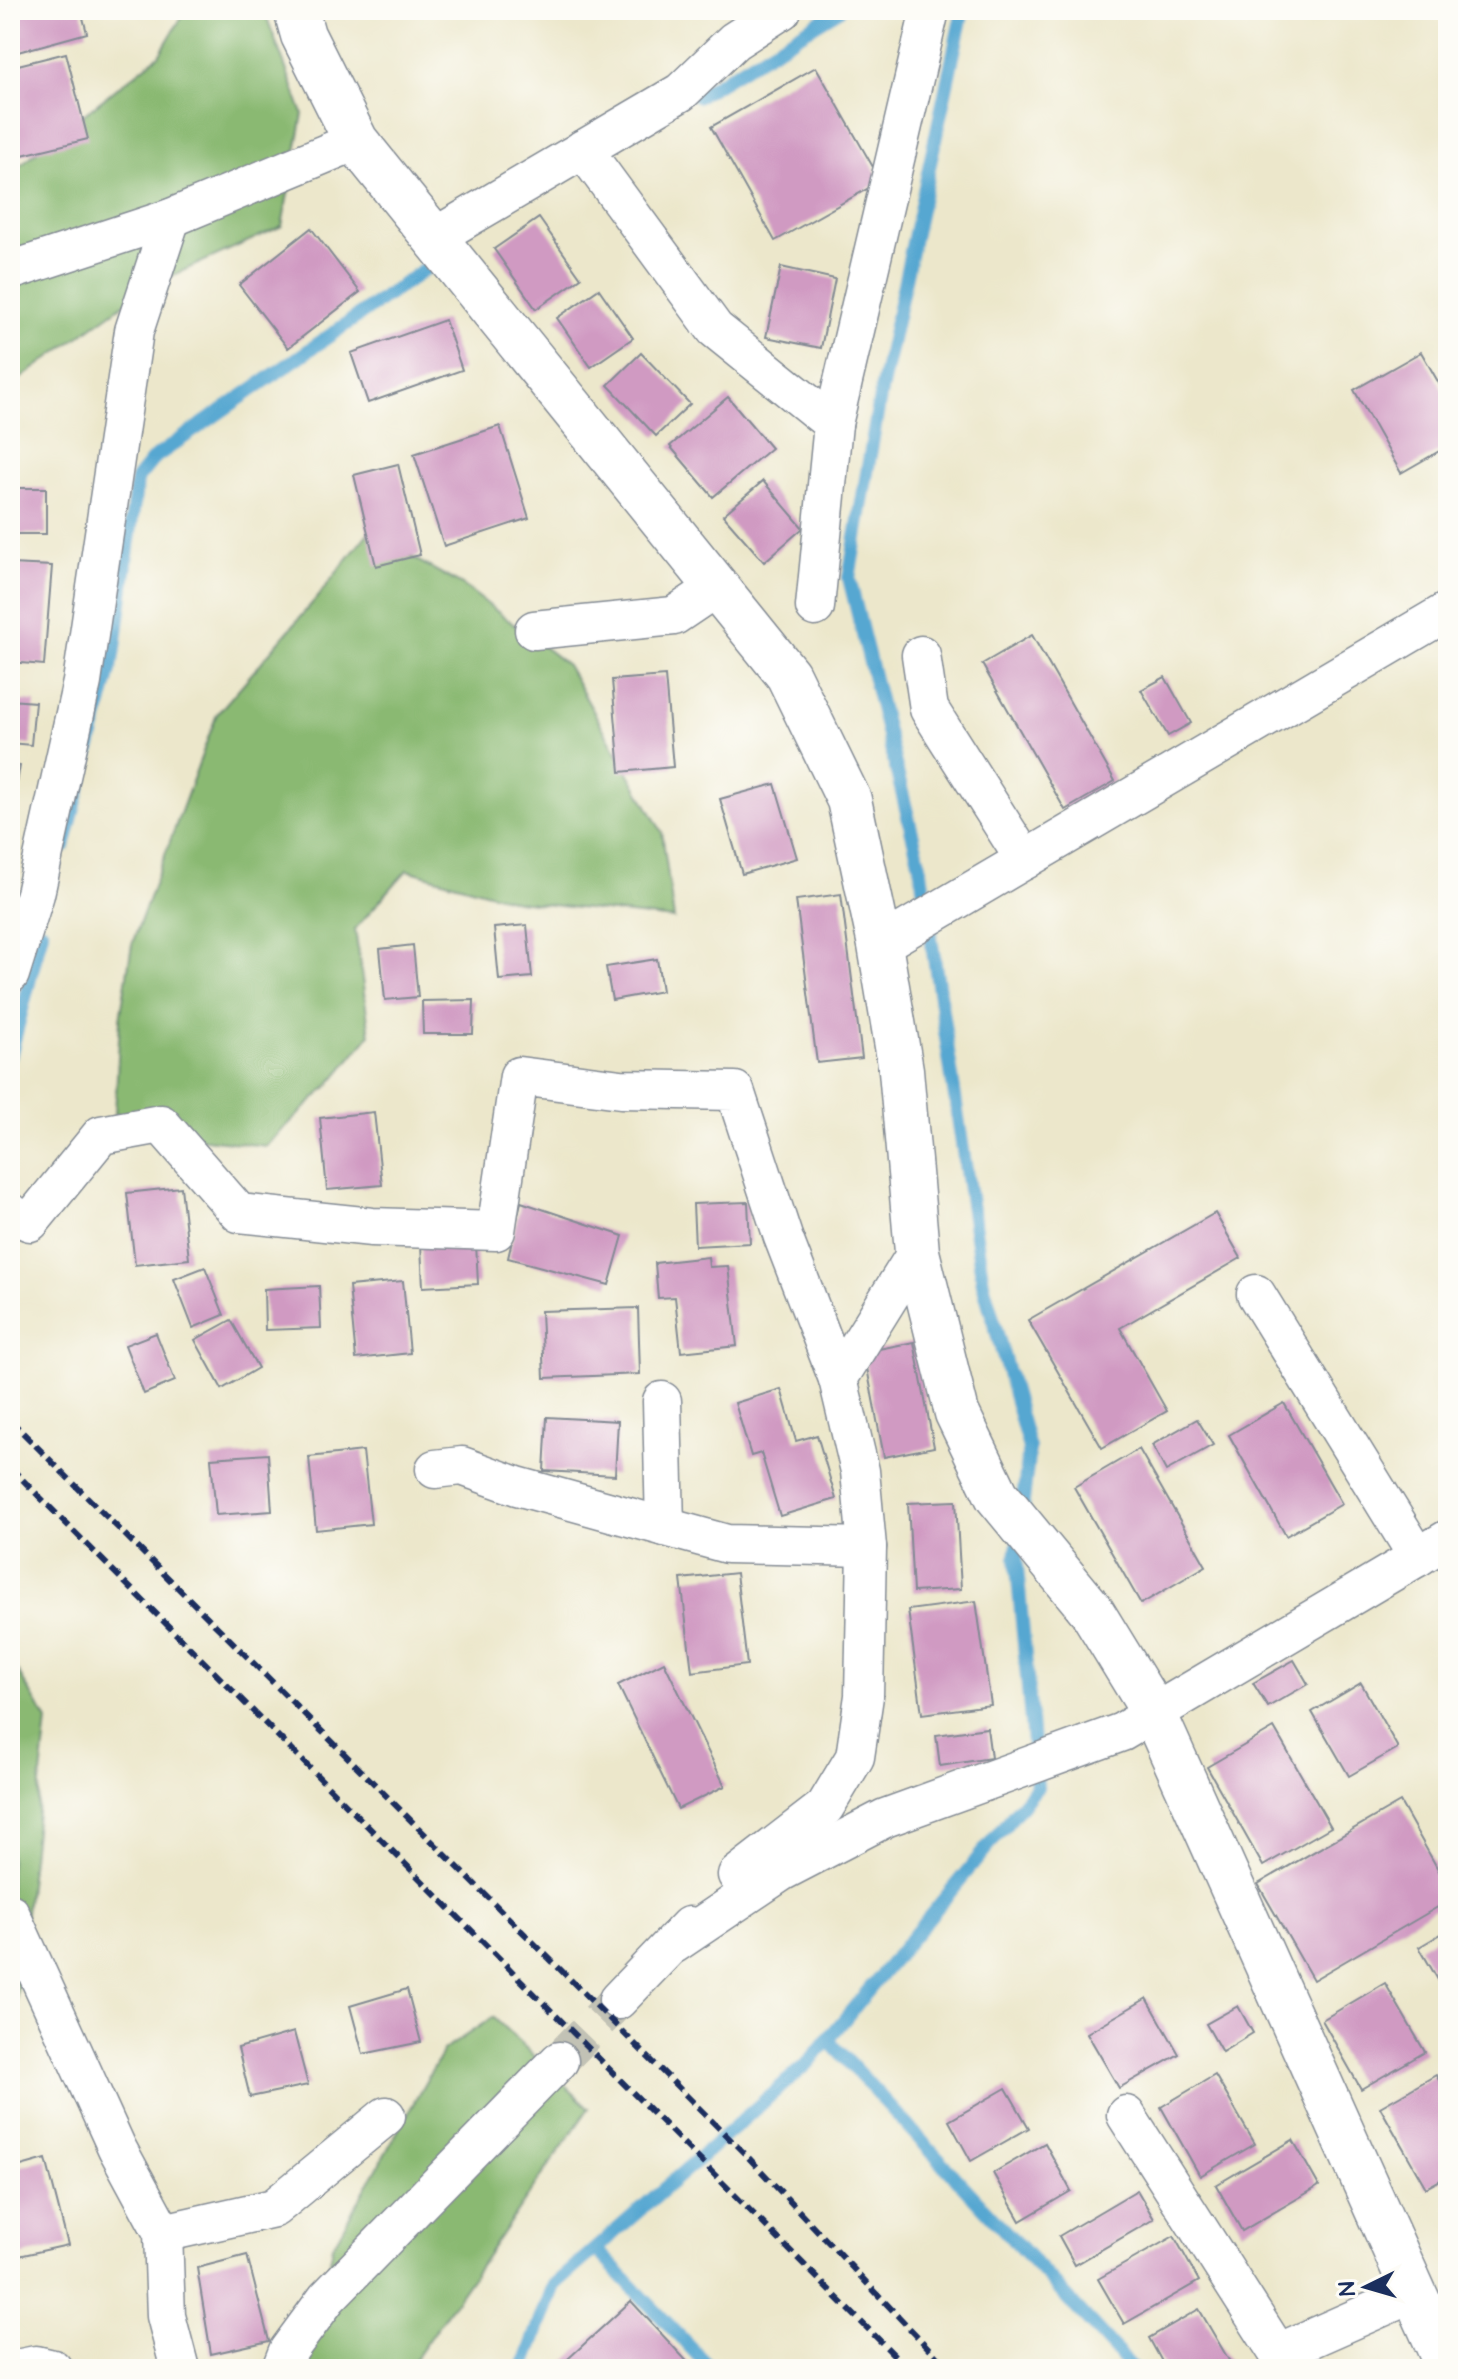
<svg xmlns="http://www.w3.org/2000/svg" width="1458" height="2379" font-family="'Architects Daughter',sans-serif">
	<rect width="100%" height="100%" fill="#fdfcf7"/>
	<filter id="ink" filterUnits="userSpaceOnUse"><feTurbulence type="fractalNoise" baseFrequency=".0125" numOctaves="2"/><feDisplacementMap in="SourceGraphic" scale="16" xChannelSelector="R" yChannelSelector="G"/><feConvolveMatrix kernelMatrix="1 2 1 2 8 2 1 2 1" color-interpolation-filters="sRGB"/></filter>
	<filter id="wash" filterUnits="userSpaceOnUse"><feTurbulence type="fractalNoise" baseFrequency=".006" numOctaves="4" result="noise"/><feDisplacementMap in="SourceGraphic" scale="32" xChannelSelector="R" yChannelSelector="G"/><feGaussianBlur stdDeviation="1.8" result="paint"/><feColorMatrix in="noise" values="0 0 0 0 0 0 0 0 0 0 0 0 0 0 0 0 0 1.4 0 .05"/><feComposite in="paint" operator="in"/></filter>
	<g filter="url(#wash)">
		<rect width="100%" height="100%" fill="#ece7cb"/>
		<!-- forest -->
		<g fill="#8ab972" stroke="#527468" stroke-width="2">
			<polygon points="186,10 264,10 303,114 282,226 149,286 10,386 10,173 159,55"/>
			<polygon points="368,533 464,586 567,665 662,832 674,919 517,901 407,870 355,929 370,1035 328,1086 266,1146 196,1138 115,1114 120,1019 132,944 217,714 314,601"/>
			<polygon points="10,1658 47,1721 16,2003 10,2003"/>
			<polygon points="493,2017 589,2108 408,2369 308,2369 333,2246 443,2051"/>
		</g>
		<g fill="none" stroke-linecap="round" stroke-linejoin="round">
			<!-- stream -->
			<g stroke="#57a7d1" stroke-width="14">
				<polyline points="963,10 881,391 849,578 920,865 983,1283 1029,1448 1022,1510"/>
				<polyline points="698,96 839,10"/>
				<polyline points="64,846 114,655 137,479 154,458 444,256"/>
				<polyline points="10,1056 42,932"/>
				<polyline points="828,2040 1133,2369"/>
				<polyline points="596,2249 711,2369"/>
				<polyline points="523,2369 554,2285 809,2062 1037,1787 1016,1556 1019,1539"/>
			</g>
		</g>
		<g id="blocks">
			<!-- building -->
			<g fill="#d09ac2">
				<polygon points="10,10 81,10 87,33 18,52"/>
				<polygon points="66,53 88,139 10,158 10,67"/>
				<polygon points="816,67 881,181 775,241 711,127"/>
				<polygon points="539,218 581,278 536,309 494,249"/>
				<polygon points="311,228 360,292 288,348 239,285"/>
				<polygon points="781,267 835,279 821,348 766,337"/>
				<polygon points="599,289 633,338 591,367 557,318"/>
				<polygon points="445,320 462,370 368,403 351,353"/>
				<polygon points="1421,352 1448,399 1448,446 1401,473 1354,390"/>
				<polygon points="641,353 690,404 656,436 608,385"/>
				<polygon points="728,397 771,448 713,497 670,446"/>
				<polygon points="500,426 529,518 444,546 414,454"/>
				<polygon points="398,464 420,555 376,566 354,475"/>
				<polygon points="763,481 803,528 764,562 723,515"/>
				<rect x="10" y="488" width="36" height="46"/>
				<polygon points="10,564 52,566 44,665 10,662"/>
				<polygon points="1032,635 1115,781 1065,810 982,664"/>
				<polygon points="665,676 673,767 620,772 612,680"/>
				<polygon points="1165,677 1191,723 1168,736 1141,690"/>
				<polygon points="10,700 35,702 31,745 10,743"/>
				<polygon points="10,764 20,766 12,813 10,812"/>
				<polygon points="775,784 797,858 742,874 720,799"/>
				<polygon points="841,894 862,1058 817,1063 796,900"/>
				<polygon points="527,925 532,977 499,980 494,928"/>
				<polygon points="413,945 418,997 385,1000 380,949"/>
				<polygon points="657,959 662,991 612,1000 606,967"/>
				<polygon points="474,1000 473,1034 423,1034 422,1001"/>
				<polygon points="374,1112 382,1185 327,1190 320,1118"/>
				<polygon points="181,1187 189,1259 135,1265 127,1193"/>
				<polygon points="521,1202 623,1236 609,1285 508,1258"/>
				<polygon points="748,1202 750,1243 695,1246 693,1204"/>
				<polygon points="1215,1213 1241,1258 1120,1328 1167,1411 1102,1448 1028,1320"/>
				<polygon points="476,1243 478,1284 423,1287 421,1245"/>
				<polygon points="708,1257 709,1267 728,1266 737,1346 681,1352 675,1297 658,1298 655,1263"/>
				<polygon points="205,1267 224,1315 193,1328 174,1279"/>
				<polygon points="403,1281 410,1353 356,1359 349,1286"/>
				<polygon points="319,1286 321,1328 265,1330 264,1289"/>
				<polygon points="638,1308 640,1374 544,1378 541,1311"/>
				<polygon points="231,1320 258,1368 222,1389 195,1340"/>
				<polygon points="156,1333 175,1381 144,1394 125,1345"/>
				<polygon points="914,1342 934,1447 884,1457 864,1352"/>
				<polygon points="781,1389 796,1441 817,1435 836,1499 780,1516 761,1453 751,1456 735,1403"/>
				<polygon points="1284,1403 1342,1504 1286,1536 1229,1435"/>
				<polygon points="547,1417 618,1421 615,1475 544,1471"/>
				<polygon points="1197,1419 1213,1445 1166,1471 1152,1445"/>
				<polygon points="1139,1449 1206,1566 1141,1604 1074,1487"/>
				<polygon points="363,1451 371,1524 316,1530 309,1457"/>
				<polygon points="268,1454 272,1511 216,1515 211,1458"/>
				<polygon points="956,1501 961,1589 913,1592 908,1503"/>
				<polygon points="736,1573 747,1665 692,1672 681,1579"/>
				<polygon points="976,1601 991,1705 922,1714 908,1610"/>
				<polygon points="1294,1660 1308,1684 1268,1707 1253,1683"/>
				<polygon points="664,1662 725,1786 678,1809 618,1685"/>
				<polygon points="1361,1683 1398,1748 1349,1776 1312,1712"/>
				<polygon points="987,1728 991,1758 940,1766 936,1735"/>
				<polygon points="1274,1728 1331,1827 1263,1866 1207,1767"/>
				<polygon points="1400,1802 1448,1887 1448,1901 1313,1980 1258,1884"/>
				<polygon points="1448,1930 1448,1997 1419,1947"/>
				<polygon points="1385,1983 1425,2052 1361,2089 1322,2020"/>
				<polygon points="407,1989 421,2042 363,2054 350,2006"/>
				<polygon points="1147,1998 1179,2054 1119,2088 1087,2033"/>
				<polygon points="1238,2006 1253,2033 1222,2052 1206,2024"/>
				<polygon points="294,2032 308,2085 250,2097 238,2048"/>
				<polygon points="1215,2075 1255,2144 1200,2176 1161,2107"/>
				<polygon points="1436,2075 1448,2096 1448,2176 1426,2188 1380,2107"/>
				<polygon points="1006,2088 1029,2128 971,2161 949,2121"/>
				<polygon points="1293,2140 1319,2186 1242,2231 1216,2185"/>
				<polygon points="1045,2143 1071,2191 1020,2221 993,2173"/>
				<polygon points="46,2159 68,2245 10,2258 10,2169"/>
				<polygon points="1137,2190 1154,2219 1075,2265 1059,2236"/>
				<polygon points="1174,2236 1199,2281 1124,2324 1098,2279"/>
				<polygon points="247,2255 269,2341 211,2354 197,2268"/>
				<polygon points="631,2301 694,2369 557,2369"/>
				<polygon points="1199,2309 1234,2369 1166,2369 1149,2338"/>
			</g>
		</g>
	</g>
	<g filter="url(#ink)">
		<use href="#blocks" fill-opacity="0" stroke="#848b94" stroke-width="2"/>
		<g fill="none" stroke-linecap="round" stroke-linejoin="round">
			<!-- minor-tunnel -->
			<polyline stroke="#c2c2b5" stroke-width="38" stroke-dasharray="38 19" stroke-linecap="butt" points="559,2061 618,2000"/>
			<!-- minor casing -->
			<g stroke="#848b94" stroke-width="41">
				<g id="minor">
					<polyline points="583,149 715,329 833,424 815,607"/>
					<polyline points="433,238 681,92 734,41 782,10"/>
					<polyline points="10,271 171,218 356,141"/>
					<polyline points="833,424 930,10"/>
					<polyline points="534,630 674,616 717,587"/>
					<polyline points="921,655 929,709 1025,860"/>
					<polyline points="880,945 1448,611"/>
					<polyline points="10,974 35,894 82,682 134,331 171,218"/>
					<polyline points="10,1213 30,1222 101,1135 161,1124 239,1213 372,1227 496,1231 519,1076 621,1089 735,1091 783,1237 838,1379"/>
					<polyline points="1256,1294 1418,1557"/>
					<polyline points="662,1401 665,1527"/>
					<polyline points="435,1469 462,1466 517,1486 727,1544 867,1547"/>
					<polyline points="737,1875 825,1807 855,1757 864,1696 867,1547 860,1471 838,1379 917,1252"/>
					<polyline points="10,1913 117,2148 163,2233 166,2316 180,2369"/>
					<polyline points="674,1944 781,1872 885,1818 1122,1732 1448,1539"/>
					<polyline points="618,2000 689,1926"/>
					<polyline points="1126,2115 1278,2353 1414,2293"/>
					<polyline points="163,2233 274,2208 386,2116"/>
					<polyline points="16,2369 36,2365 53,2369"/>
					<polyline points="281,2369 288,2351 327,2298 559,2061"/>
				</g>
			</g>
			<!-- tertiary casing -->
			<g stroke="#848b94" stroke-width="47">
				<polyline id="tertiary" points="296,10 303,35 356,141 788,675 849,800 880,945 901,1070 917,1252 957,1413 997,1496 1091,1610 1154,1713 1448,2368"/>
			</g>
			<!-- minor -->
			<use href="#minor" stroke="#fff" stroke-width="38"/>
			<!-- tertiary -->
			<use href="#tertiary" stroke="#fff" stroke-width="44"/>
			<!-- rail -->
			<g stroke="#1b2f5e" stroke-width="6" stroke-dasharray="12 6" stroke-linecap="butt">
				<polyline points="10,1420 747,2156 948,2369"/>
				<polyline points="10,1467 908,2369"/>
			</g>
		</g>
	</g>
	<!-- margin -->
	<rect width="1458" height="2379" fill="none" stroke="#fdfcf7" stroke-width="40"/>
	<!-- north arrow -->
	<g transform="translate(1366 2287) rotate(265)" stroke="#fdfcf7" stroke-width="6" paint-order="stroke">
	<path d="M0-6L14 30L0 20L-14 30Z" fill="#1b2f5e"/>
	<text y="-12" font-size="22" font-weight="bold" text-anchor="middle" fill="#1b2f5e">N</text>
	</g>
</svg>
